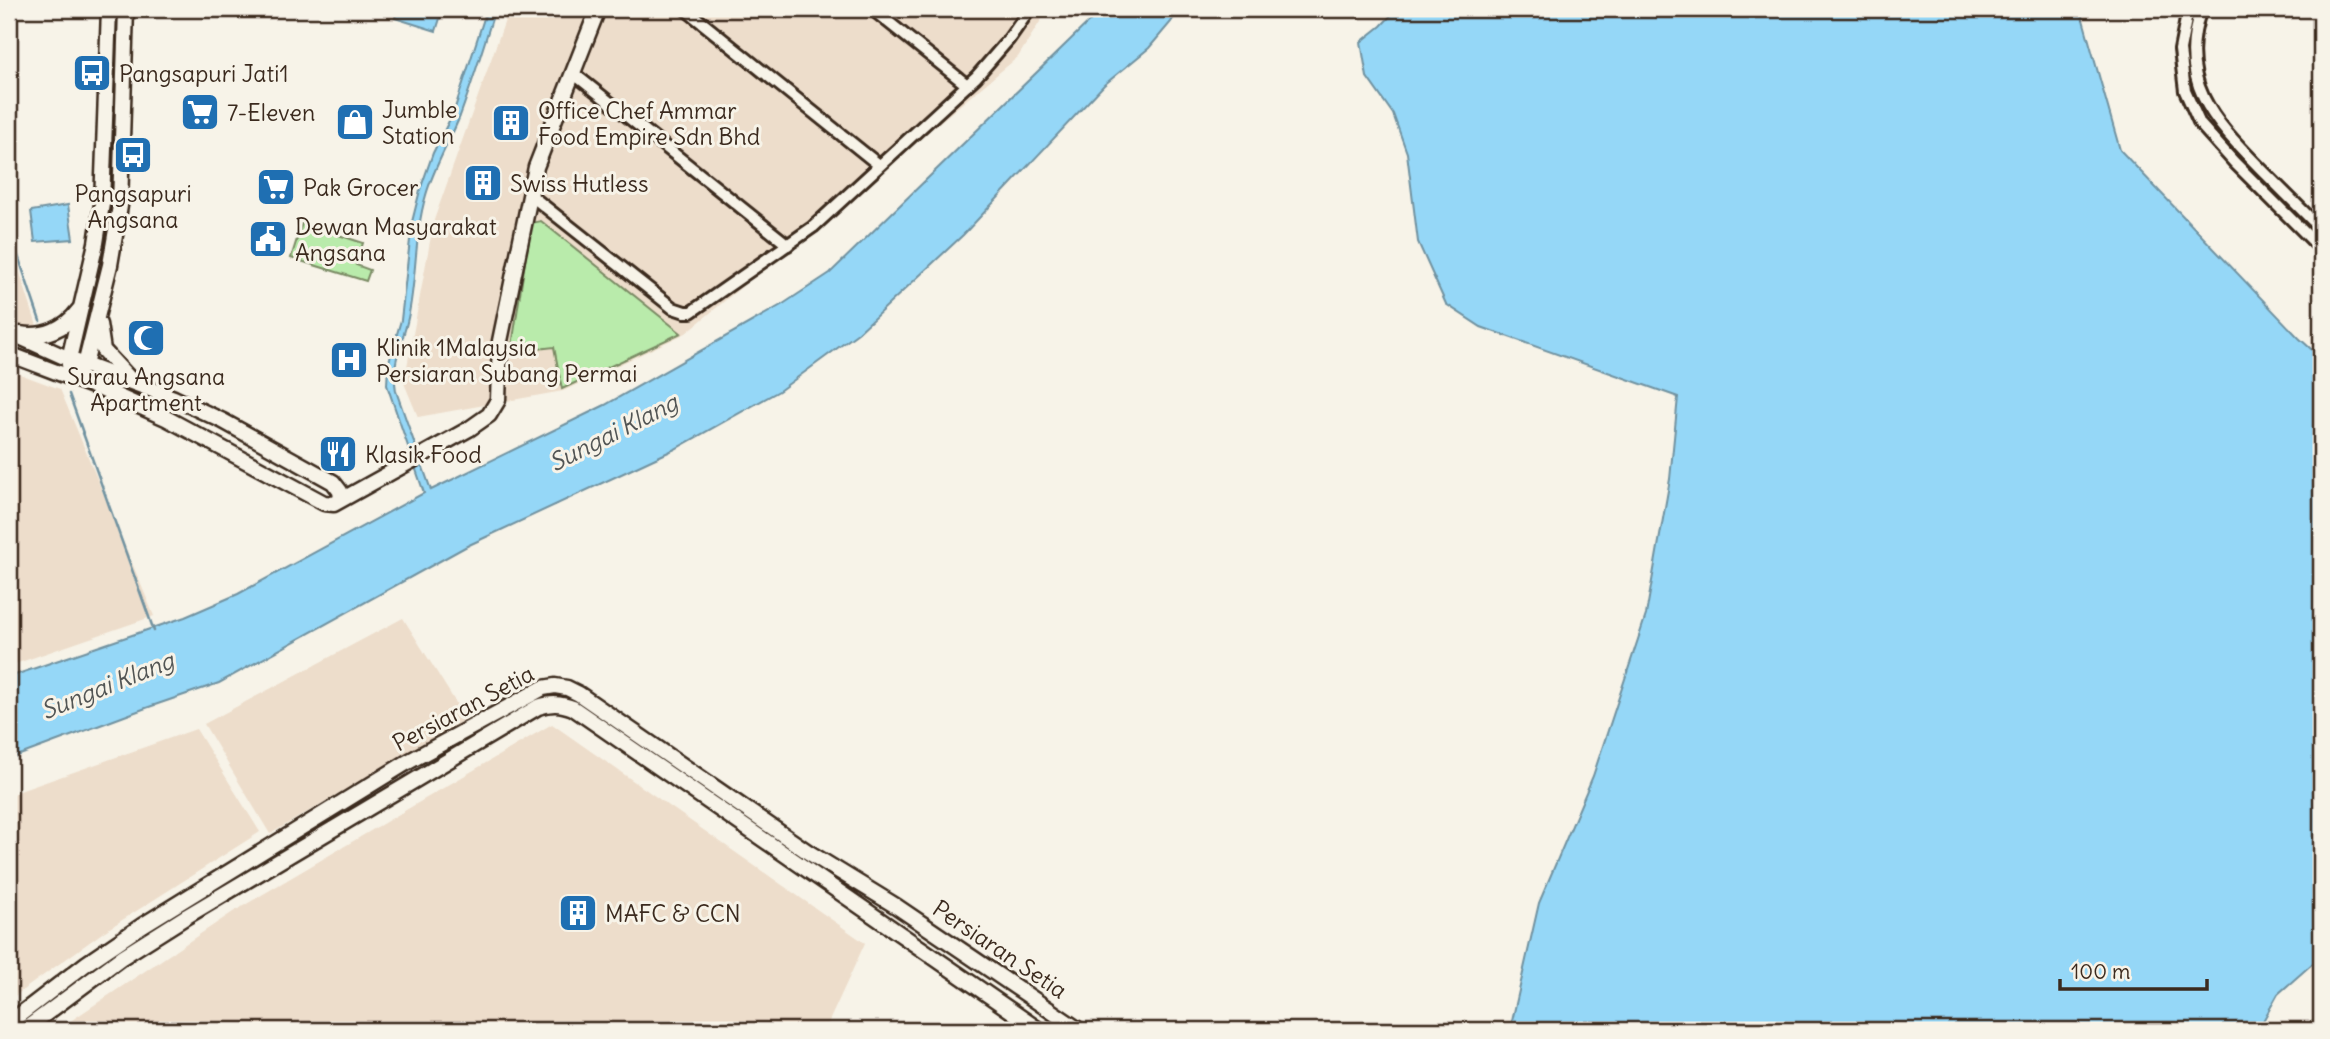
<svg xmlns="http://www.w3.org/2000/svg" width="2330" height="1039" font-family="Delius,sans-serif">
	<rect width="100%" height="100%" fill="#f7f3e8"/>
	<filter id="ink" filterUnits="userSpaceOnUse"><feTurbulence type="fractalNoise" baseFrequency=".0143" numOctaves="2"/><feDisplacementMap in="SourceGraphic" scale="14" xChannelSelector="R" yChannelSelector="G"/><feConvolveMatrix kernelMatrix="1 2 1 2 8 2 1 2 1" color-interpolation-filters="sRGB"/></filter>
	<g filter="url(#ink)">
		<!-- built -->
		<g fill="#edddcb">
			<polygon points="509,9 1048,9 1018,57 686,333 563,391 418,417 404,383 434,220"/>
			<polygon points="9,239 37,326 29,329 9,321"/>
			<polygon points="9,370 60,389 154,616 9,666"/>
			<polygon points="403,618 466,719 270,834 204,724"/>
			<polygon points="552,724 865,943 825,1030 57,1030 233,912"/>
			<polygon points="196,729 260,832 105,931 9,1000 9,797 17,792"/>
		</g>
		<!-- green -->
		<g fill="#b9ebab" stroke="#7a8a64" stroke-width="2">
			<polygon points="541,221 681,333 562,389 554,347 511,352 531,223"/>
			<polygon points="302,223 363,243 356,265 370,270 366,281 291,258"/>
		</g>
		<!-- water -->
		<g fill="#95d7f7" stroke="#7192a0" stroke-width="2">
			<polygon points="397,9 443,9 436,31 395,18"/>
			<path d="M 487,9 L 495,9 C 484,45 473,81 460,116 C 449,143 434,167 426,195 C 414,235 417,278 408,318 C 402,346 391,361 396,391 L 431,490 L 605,405 L 783,304 L 830,273 L 1102,9 L 1179,9 L 1171,22 L 1149,48 L 1104,85 L 963,235 L 858,333 L 779,391 L 675,449 L 467,546 L 219,683 L 146,708 L 9,759 L 9,677 L 185,617 L 238,594 L 424,493 L 387,385 L 388,365 L 401,320 L 412,222 L 420,190 L 433,153 L 454,111 Z"/>
			<polygon points="1397,9 2080,9 2120,150 2299,338 2321,358 2321,956 2278,994 2258,1030 1510,1030 1539,903 1593,776 1646,615 1670,479 1678,397 1481,327 1446,304 1418,242 1407,153 1393,114 1367,77 1361,42 1381,26"/>
			<polygon points="68,205 73,239 35,242 31,211"/>
		</g>
		<g fill="none" stroke-linecap="round" stroke-linejoin="round">
			<!-- stream -->
			<g stroke="#7192a0" stroke-width="2.5">
				<polyline points="9,229 40,321"/>
				<polyline points="69,394 154,631"/>
			</g>
			<!-- street casing -->
			<g stroke="#3b2a1e" stroke-width="16">
				<g id="street">
					<polyline points="685,9 879,165"/>
					<polyline points="872,9 967,85"/>
					<polyline points="2188,9 2180,50 2185,91 2200,124 2234,162 2321,249"/>
					<path d="M 2201,9 C 2176,81 2213,120 2260,168 C 2281,189 2301,209 2321,229"/>
					<polyline points="573,73 788,245"/>
					<polyline points="529,194 673,308 685,312 691,312 813,227 976,77 1009,39 1030,9"/>
				</g>
			</g>
			<!-- secondary casing -->
			<g stroke="#3b2a1e" stroke-width="19">
				<g id="secondary">
					<polyline points="99,324 103,350 128,377"/>
					<polyline points="9,332 69,359 174,398 223,421 333,482 340,491 341,499"/>
					<path d="M 20,334 C 44,338 65,329 79,310"/>
					<polyline points="9,354 101,389 166,418 324,503 334,504 469,429 489,415 498,400 500,341 536,167 598,9"/>
					<polyline points="69,365 69,359 96,243 102,204 109,9"/>
					<polyline points="71,377 85,365 110,265 120,206 126,9"/>
					<polyline points="9,1023 87,963 143,925 406,763 543,688 555,686 567,688 579,694 808,852 896,906 1079,1030"/>
					<path d="M 24,1030 L 122,957 L 187,916 L 538,707 C 551,703 560,703 573,708 L 1039,1030"/>
				</g>
			</g>
			<!-- street -->
			<use href="#street" stroke="#f7f3e8" stroke-width="10"/>
			<!-- secondary -->
			<use href="#secondary" stroke="#f7f3e8" stroke-width="14"/>
		</g>
	</g>
	<!-- icons -->
	<defs>
		<g id="bus-square" transform="scale(2.0125)"><rect x="-9" y="-9" width="18" height="18" rx="4" fill="#1f6fb2" stroke="#f7f3e8"/><path d="M-5-6H5V4H4V6H2V4H-2V6H-4V4H-5ZM-3.5-4V0h7V-4ZM-3.5 1.2v1.5H-2V1.2ZM2 1.2v1.5H3.5V1.2Z" fill="#fff"/></g>
		<g id="supermarket-square" transform="scale(2.0125)"><rect x="-9" y="-9" width="18" height="18" rx="4" fill="#1f6fb2" stroke="#f7f3e8"/><path d="M-6-5.5h2.5l.6 2H6L4.5 2H-2.5L-4.4-4H-6ZM-1.5 3.2a1.3 1.3 0 1 0 .1 0ZM3 3.2a1.3 1.3 0 1 0 .1 0Z" fill="#fff"/></g>
		<g id="shop-square" transform="scale(2.0125)"><rect x="-9" y="-9" width="18" height="18" rx="4" fill="#1f6fb2" stroke="#f7f3e8"/><path d="M-5-2.5h2.3a2.7 3.5 0 0 1 5.4 0H5L5.5 6h-11ZM-1.5-2.5h3a1.5 2.3 0 0 0-3 0Z" fill="#fff"/></g>
		<g id="building-square" transform="scale(2.0125)"><rect x="-9" y="-9" width="18" height="18" rx="4" fill="#1f6fb2" stroke="#f7f3e8"/><path d="M-4-6H4V6H1V3H-1V6H-4ZM-2.5-4.3h1.7v1.8h-1.7ZM.8-4.3h1.7v1.8H.8ZM-2.5-1h1.7V.8h-1.7ZM.8-1h1.7V.8H.8Z" fill="#fff"/></g>
		<g id="civic-square" transform="scale(2.0125)"><rect x="-9" y="-9" width="18" height="18" rx="4" fill="#1f6fb2" stroke="#f7f3e8"/><path d="M-.6-6.5H3V-4.5H.6V-3L4-1V1h2V6H-6V1h2V-1L-.6-3ZM-1.2 2.5V6h2.4V2.5Z" fill="#fff"/></g>
		<g id="mosque-square" transform="scale(2.0125)"><rect x="-9" y="-9" width="18" height="18" rx="4" fill="#1f6fb2" stroke="#f7f3e8"/><path d="M3.5-4.9A6 6 0 1 0 3.5 4.9A5 5 0 1 1 3.5-4.9Z" fill="#fff"/></g>
		<g id="hospital-square" transform="scale(2.0125)"><rect x="-9" y="-9" width="18" height="18" rx="4" fill="#1f6fb2" stroke="#f7f3e8"/><path d="M-5-5h3v3.5h4V-5h3V5h-3V1.5h-4V5h-3Z" fill="#fff"/></g>
		<g id="restaurant-square" transform="scale(2.0125)"><rect x="-9" y="-9" width="18" height="18" rx="4" fill="#1f6fb2" stroke="#f7f3e8"/><path d="M-5-6h1v4h1v-4h1v4h1v-4h1v5L-1.5 .5V6h-2V.5L-5-1ZM5-6V6H3V1.5H1.5Q1.5-4 5-6Z" fill="#fff"/></g>
	</defs>
	<g fill-rule="evenodd">
		<use href="#bus-square" x="92" y="73"/>
		<use href="#supermarket-square" x="200" y="112"/>
		<use href="#shop-square" x="355" y="122"/>
		<use href="#building-square" x="511" y="123"/>
		<use href="#bus-square" x="133" y="155"/>
		<use href="#building-square" x="483" y="183"/>
		<use href="#supermarket-square" x="276" y="187"/>
		<use href="#civic-square" x="268" y="239"/>
		<use href="#mosque-square" x="146" y="338"/>
		<use href="#hospital-square" x="349" y="360"/>
		<use href="#restaurant-square" x="338" y="454"/>
		<use href="#building-square" x="578" y="913"/>
	</g>
	<g text-anchor="middle" dominant-baseline="central" stroke-width="6" stroke-linejoin="round" paint-order="stroke">
		<!-- poi labels -->
		<g font-size="23" fill="#3b2a1e" stroke="#f7f3e8" text-anchor="start">
			<text x="119" y="73">Pangsapuri Jati1</text>
			<text x="382" y="109">Jumble<tspan x="382" dy="26">Station</tspan></text>
			<text x="538" y="110">Office Chef Ammar<tspan x="538" dy="26">Food Empire Sdn Bhd</tspan></text>
			<text x="227" y="112">7-Eleven</text>
			<text x="510" y="183">Swiss Hutless</text>
			<text x="303" y="187">Pak Grocer</text>
			<text x="133" y="193" text-anchor="middle">Pangsapuri<tspan x="133" dy="26">Angsana</tspan></text>
			<text x="295" y="226">Dewan Masyarakat<tspan x="295" dy="26">Angsana</tspan></text>
			<text x="376" y="347">Klinik 1Malaysia<tspan x="376" dy="26">Persiaran Subang Permai</tspan></text>
			<text x="146" y="376" text-anchor="middle">Surau Angsana<tspan x="146" dy="26">Apartment</tspan></text>
			<text x="365" y="454">Klasik Food</text>
			<text x="605" y="913">MAFC &amp; CCN</text>
		</g>
		<!-- street labels -->
		<g font-size="23" fill="#3b2a1e" stroke="#f7f3e8">
			<text transform="translate(463 708) rotate(-28)">Persiaran Setia</text>
			<text transform="translate(1000 949) rotate(34)">Persiaran Setia</text>
		</g>
		<!-- water labels -->
		<g font-size="24" font-style="italic" fill="#525554" stroke="#f7f3e8">
			<text transform="translate(613 432) rotate(-27)">Sungai Klang</text>
			<text transform="translate(107 685) rotate(-22)">Sungai Klang</text>
		</g>
	</g>
	<!-- margin -->
	<rect width="2330" height="1039" fill="none" stroke="#f7f3e8" stroke-width="35"/>
	<rect x="18" y="18" width="2295" height="1004" fill="none" stroke="#3b2a1e" stroke-width="2.5" filter="url(#ink)"/>
	<!-- scale -->
	<path d="M2060 979v10h147v-10" fill="none" stroke="#3b2a1e" stroke-width="3.5"/>
	<text x="2071" y="979" font-size="21" fill="#3b2a1e" stroke="#f7f3e8" stroke-width="5" paint-order="stroke">100 m</text>
</svg>
